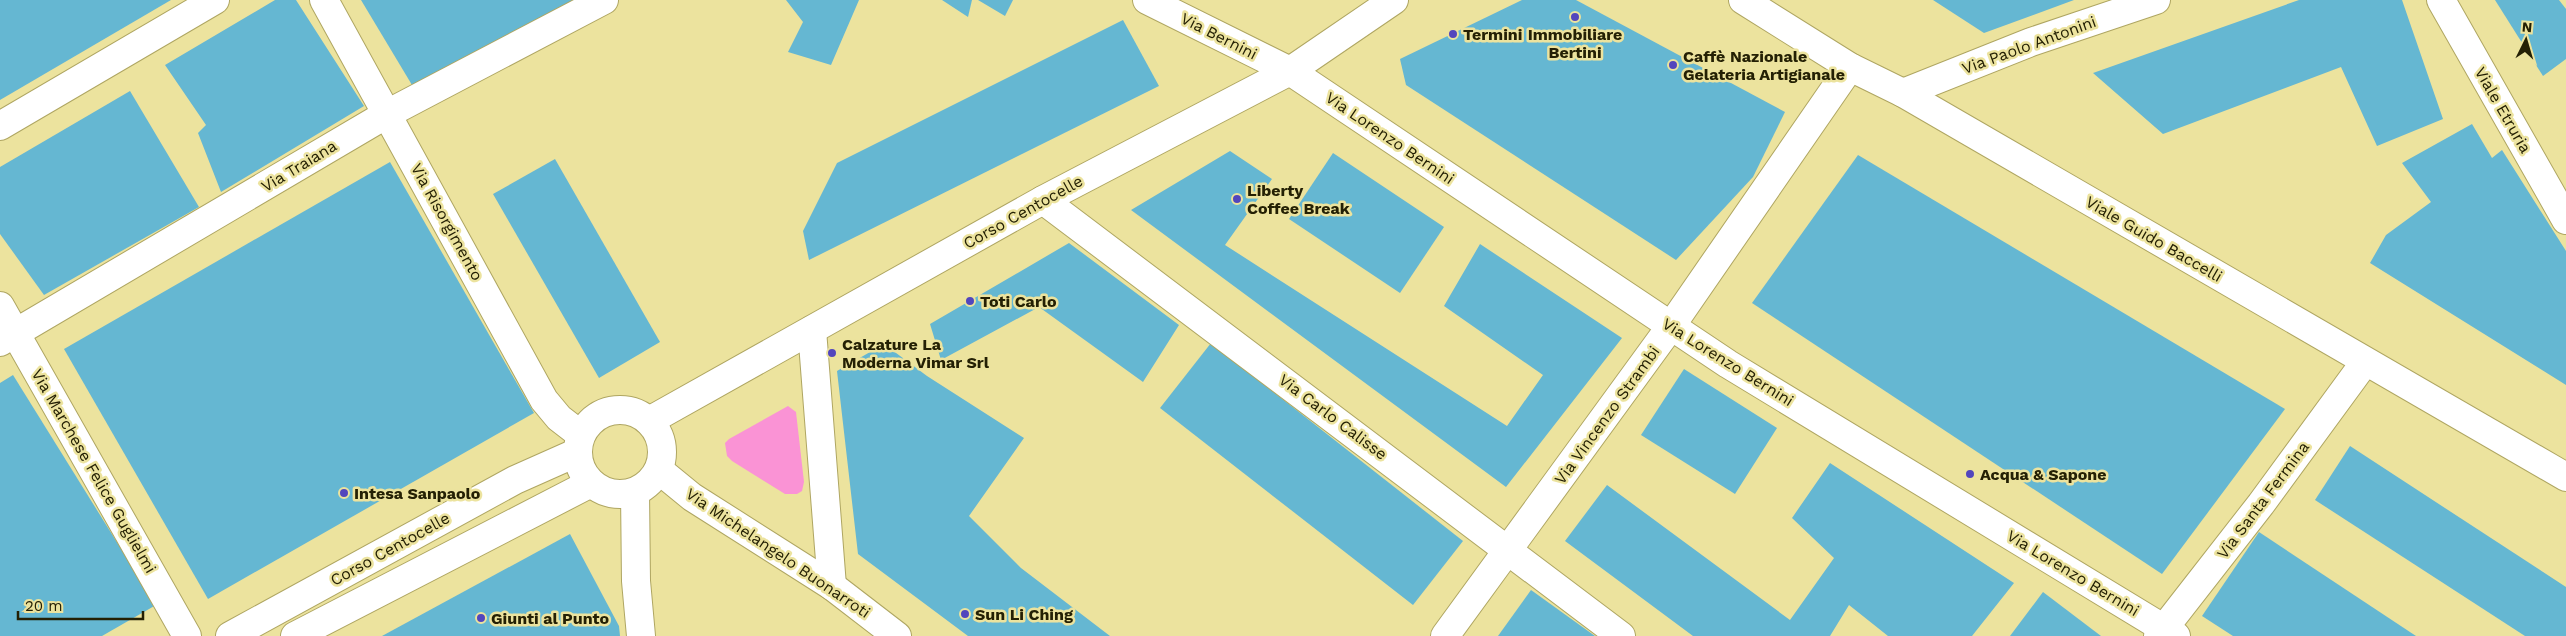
<svg xmlns="http://www.w3.org/2000/svg" width="2566" height="636" font-family="'Work Sans',sans-serif">
	<rect width="100%" height="100%" fill="#ece39e"/>
	<!-- green -->
	<polygon fill="#fa93d5" points="788,406 796,412 804,482 802,491 797,494 785,494 732,461 727,456 725,443 729,439"/>
	<!-- building -->
	<g fill="#65b7d2">
		<polygon points="0,0 171,0 0,100"/>
		<polygon points="275,0 296,0 364,106 221,192 198,133 206,125 165,65"/>
		<polygon points="361,0 582,0 412,85"/>
		<polygon points="786,0 859,0 831,65 788,52 803,22"/>
		<polygon points="942,0 972,0 968,17"/>
		<polygon points="978,0 1013,0 1005,16"/>
		<polygon points="1522,0 1576,0 1785,112 1753,177 1676,260 1406,85 1400,59"/>
		<polygon points="1933,0 2074,0 1984,33"/>
		<polygon points="2299,0 2402,0 2443,119 2377,146 2341,67 2163,134 2093,73"/>
		<polygon points="2495,0 2559,0 2566,9 2566,59 2543,76"/>
		<polygon points="1123,20 1159,86 809,260 803,231 837,163"/>
		<polygon points="130,91 199,207 44,295 0,234 0,167"/>
		<polygon points="2472,124 2492,158 2502,150 2566,251 2566,385 2370,263 2386,235 2431,202 2402,163"/>
		<polygon points="1230,151 1272,179 1225,245 1507,426 1543,375 1444,306 1480,244 1622,338 1506,487 1131,210"/>
		<polygon points="1333,153 1444,227 1400,293 1289,219"/>
		<polygon points="1858,155 2285,409 2162,574 1752,303"/>
		<polygon points="555,159 660,342 599,378 493,194"/>
		<polygon points="390,162 534,413 208,599 64,349"/>
		<polygon points="1069,243 1179,325 1143,382 1039,307 941,360 930,324"/>
		<polygon points="1211,343 1463,541 1413,605 1160,408"/>
		<polygon points="884,344 927,376 1024,438 969,516 1021,568 1110,636 968,636 858,554 837,371"/>
		<polygon points="1684,369 1777,428 1735,494 1641,435"/>
		<polygon points="13,375 156,605 102,636 0,636 0,383"/>
		<polygon points="2350,446 2566,587 2566,636 2525,636 2315,500"/>
		<polygon points="1830,463 2014,583 1972,636 1888,636 1849,605 1830,636 1693,636 1565,541 1607,485 1790,620 1834,558 1792,518"/>
		<polygon points="2259,532 2416,636 2233,636 2202,616"/>
		<polygon points="570,534 619,626 620,636 382,636"/>
		<polygon points="1531,590 1595,636 1498,636"/>
		<polygon points="2043,592 2101,636 2010,636"/>
	</g>
	<g fill="none" stroke-linecap="round" stroke-linejoin="round">
		<!-- minor casing -->
		<g stroke="#afa662" stroke-width="30">
			<g id="minor">
				<polyline points="324,0 544,400 559,418 581,435"/>
				<polyline points="1147,0 1290,71 1728,364 2176,636"/>
				<polyline points="2441,0 2566,220"/>
				<polyline points="1903,93 2031,42 2156,0"/>
				<polyline points="0,126 215,0"/>
				<polyline points="1043,200 1621,636"/>
				<polyline points="0,306 187,636"/>
				<polyline points="812,330 832,586"/>
				<polyline points="0,342 387,114 604,0"/>
				<circle cx="620" cy="452" r="42"/>
				<polyline points="649,421 1043,200 1290,71 1394,0"/>
				<polyline points="659,470 692,497 832,586 897,636"/>
				<polyline points="635,492 636,581 641,636"/>
				<polyline points="230,636 515,480 578,452"/>
				<polyline points="295,636 591,483"/>
				<polyline points="1445,636 1671,326 1850,67"/>
				<polyline points="2158,636 2261,504 2365,362"/>
			</g>
		</g>
		<!-- major casing -->
		<g stroke="#afa662" stroke-width="30">
			<polyline id="major" points="1743,0 1850,67 1903,93 2566,477"/>
		</g>
		<!-- minor -->
		<use href="#minor" stroke="#fff" stroke-width="28"/>
		<!-- major -->
		<use href="#major" stroke="#fff" stroke-width="28"/>
	</g>
	<!-- markers -->
	<g fill="#5246bd" stroke="#ece39e" stroke-width="2">
		<circle cx="1575" cy="17" r="5"/>
		<circle cx="1453" cy="34" r="5"/>
		<circle cx="1673" cy="65" r="5"/>
		<circle cx="1237" cy="199" r="5"/>
		<circle cx="970" cy="301" r="5"/>
		<circle cx="832" cy="353" r="5"/>
		<circle cx="1970" cy="474" r="5"/>
		<circle cx="344" cy="493" r="5"/>
		<circle cx="965" cy="614" r="5"/>
		<circle cx="481" cy="618" r="5"/>
	</g>
	<g text-anchor="middle" dominant-baseline="central" stroke-width="5" stroke-linejoin="round" paint-order="stroke">
		<!-- poi labels -->
		<g font-size="16" font-weight="bold" fill="#242004" stroke="#ece39e" text-anchor="start">
			<text x="1463" y="34">Termini</text>
			<text x="1575" y="34" text-anchor="middle">Immobiliare<tspan x="1575" dy="18">Bertini</tspan></text>
			<text x="1683" y="56">Caffè Nazionale<tspan x="1683" dy="18">Gelateria Artigianale</tspan></text>
			<text x="1247" y="190">Liberty<tspan x="1247" dy="18">Coffee Break</tspan></text>
			<text x="980" y="301">Toti Carlo</text>
			<text x="842" y="344">Calzature La<tspan x="842" dy="18">Moderna Vimar Srl</tspan></text>
			<text x="1980" y="474">Acqua &amp; Sapone</text>
			<text x="354" y="493">Intesa Sanpaolo</text>
			<text x="975" y="614">Sun Li Ching</text>
			<text x="491" y="618">Giunti al Punto</text>
		</g>
		<!-- street labels -->
		<g font-size="16" fill="#242004" stroke="#ece39e">
			<text transform="translate(1219 36) rotate(27)">Via Bernini</text>
			<text transform="translate(2029 45) rotate(-20)">Via Paolo Antonini</text>
			<text transform="translate(2503 110) rotate(60)">Viale Etruria</text>
			<text transform="translate(1390 138) rotate(34)">Via Lorenzo Bernini</text>
			<text transform="translate(299 166) rotate(-31)">Via Traiana</text>
			<text transform="translate(1023 212) rotate(-29)">Corso Centocelle</text>
			<text transform="translate(447 222) rotate(61)">Via Risorgimento</text>
			<text transform="translate(2154 239) rotate(30)">Viale Guido Baccelli</text>
			<text transform="translate(1728 362) rotate(32)">Via Lorenzo Bernini</text>
			<text transform="translate(1607 415) rotate(-54)">Via Vincenzo Strambi</text>
			<text transform="translate(1333 417) rotate(37)">Via Carlo Calisse</text>
			<text transform="translate(94 471) rotate(60)">Via Marchese Felice Guglielmi</text>
			<text transform="translate(2263 500) rotate(-53)">Via Santa Fermina</text>
			<text transform="translate(390 549) rotate(-29)">Corso Centocelle</text>
			<text transform="translate(778 553) rotate(34)">Via Michelangelo Buonarroti</text>
			<text transform="translate(2073 573) rotate(31)">Via Lorenzo Bernini</text>
		</g>
	</g>
	<!-- north arrow -->
	<g transform="translate(2526 40) rotate(5)" stroke="#ece39e" stroke-width="4" paint-order="stroke">
	<path d="M0-4L9 19L0 12L-9 19Z" fill="#242004"/>
	<text y="-8" font-size="14" font-weight="bold" text-anchor="middle" fill="#242004">N</text>
	</g>
	<!-- scale -->
	<path d="M18 611v8h125v-8" fill="none" stroke="#242004" stroke-width="2.5"/>
	<text x="25" y="611" font-size="15" fill="#242004" stroke="#ece39e" stroke-width="4" paint-order="stroke">20 m</text>
</svg>
